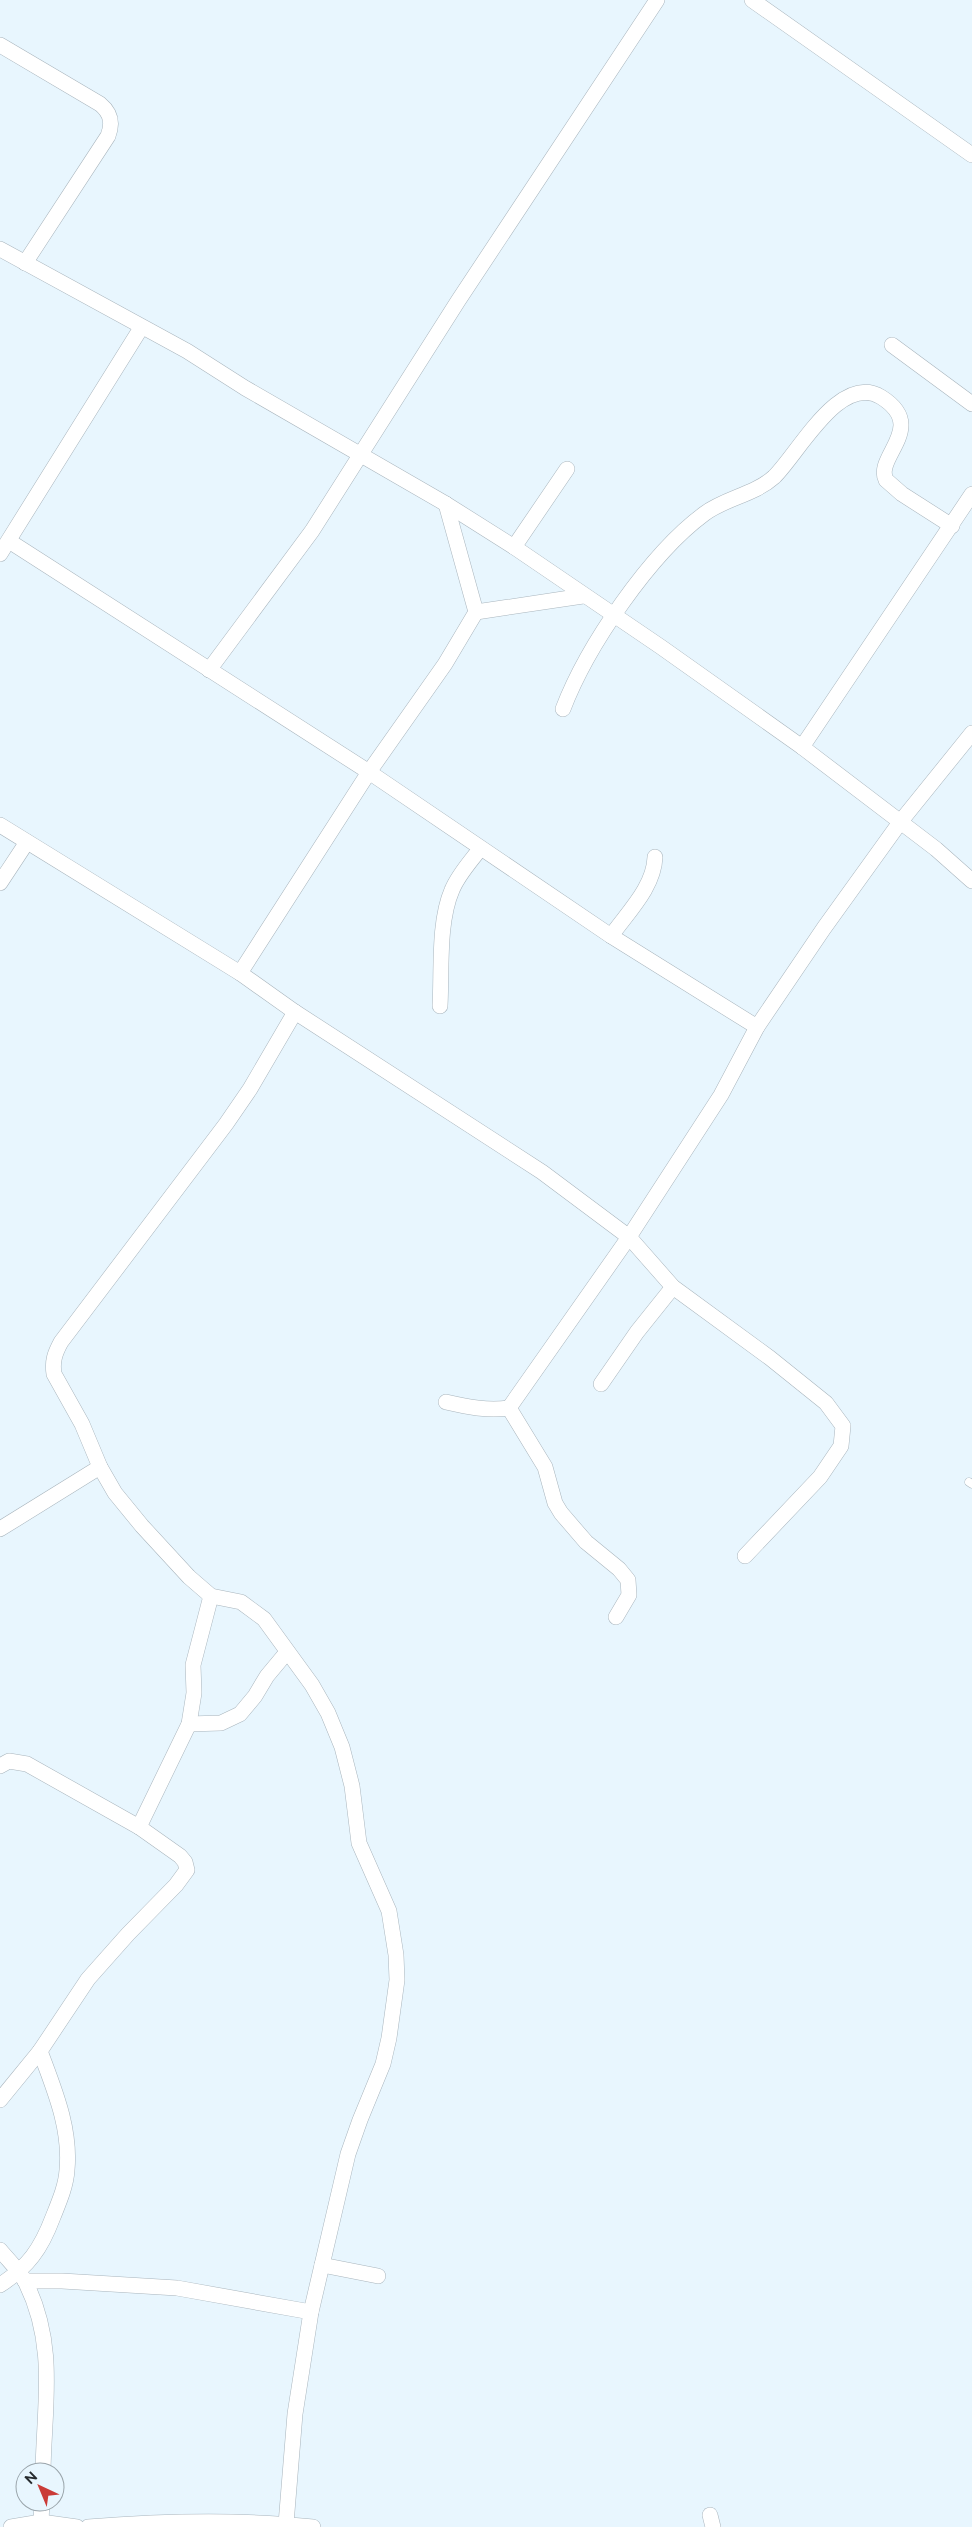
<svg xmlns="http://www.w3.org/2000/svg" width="972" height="2527" font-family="Raleway,sans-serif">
	<rect width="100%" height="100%" fill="#e8f6fe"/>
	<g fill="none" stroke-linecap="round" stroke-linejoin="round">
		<!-- service casing -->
		<g stroke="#a9b5bd" stroke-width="9">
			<polyline id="service" points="969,1482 972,1484"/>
		</g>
		<!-- minor casing -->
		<g stroke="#a9b5bd" stroke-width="16">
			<g id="minor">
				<polyline points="752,0 972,155"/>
				<path d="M 0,45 L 100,104 C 111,113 113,123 108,136 L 25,263"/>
				<polyline points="0,249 187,351 245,388 446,504 514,547 661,647 802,747 936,849 972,881"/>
				<polyline points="892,345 972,404"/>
				<polyline points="446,504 476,612"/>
				<polyline points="9,541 369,772 611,936 757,1027"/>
				<polyline points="514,547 567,469"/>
				<polyline points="0,554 141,328"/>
				<polyline points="209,670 312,531 458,301 657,0"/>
				<path d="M 563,709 C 587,646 650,554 704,514 C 725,498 754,495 774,477 C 798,454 840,372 881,397 C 929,427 874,457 886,480 L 902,494 L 952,526"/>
				<polyline points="802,747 972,494"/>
				<polyline points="0,825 240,973 295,1012 542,1172 629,1237 673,1287 770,1358 826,1403 843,1426 841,1446 820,1477 745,1556"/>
				<polyline points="0,883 27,842"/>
				<path d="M 611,936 C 628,912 654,887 655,857"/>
				<polyline points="240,973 369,772 445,664 476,612 583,596"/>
				<path d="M 440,1006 C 442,971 438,922 452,890 C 458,875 470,862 480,849"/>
				<polyline points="601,1384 637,1332 673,1287"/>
				<path d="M 446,1402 C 468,1407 487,1411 509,1408"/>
				<polyline points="0,1529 100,1467"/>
				<polyline points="616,1617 629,1595 628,1580 619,1569 586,1542 561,1513 555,1503 545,1467 509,1408 629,1237 721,1095 757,1027 824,928 901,821 972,733"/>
				<polyline points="189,1724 221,1723 240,1714 255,1696 267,1676 287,1652"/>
				<polyline points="0,1766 9,1761 27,1764 139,1827 180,1856 185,1862 187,1870 176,1885 128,1934 88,1979 40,2051 0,2100"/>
				<polyline points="139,1827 189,1724 194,1693 193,1665 211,1596"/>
				<path d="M 0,2250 C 8,2260 20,2271 26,2283 C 57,2346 44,2405 43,2472"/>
				<polyline points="322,2265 378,2276"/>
				<polyline points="25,2281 62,2281 177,2288 311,2312"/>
				<path d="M 0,2285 C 28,2267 41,2249 53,2217 C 59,2202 66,2186 67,2170 C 71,2128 54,2089 40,2051"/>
				<polyline points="710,2515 713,2527"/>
				<polyline points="41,2522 42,2502"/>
				<path d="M 286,2524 L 295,2414 L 311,2312 L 348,2154 L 360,2120 L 383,2064 L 389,2038 L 397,1980 L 396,1955 L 389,1911 L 359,1843 L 352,1786 L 342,1747 L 328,1713 L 312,1685 L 264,1619 L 241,1602 L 211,1596 L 189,1577 L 142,1526 L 115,1493 L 100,1467 L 82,1424 L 54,1374 C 52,1361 55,1353 61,1342 L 226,1124 L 250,1089 L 295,1012"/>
				<polyline points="11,2527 41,2522 77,2527"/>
				<path d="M 88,2527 C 163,2521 239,2519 313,2527"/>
			</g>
		</g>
		<!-- service -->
		<use href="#service" stroke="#fff" stroke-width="8"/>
		<!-- minor -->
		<use href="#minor" stroke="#fff" stroke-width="15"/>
	</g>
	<!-- north arrow -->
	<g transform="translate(40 2487) rotate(316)"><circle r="24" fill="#e8f6fe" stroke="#9aa5ab"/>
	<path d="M0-4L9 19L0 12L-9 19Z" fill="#ca3b37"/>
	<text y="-8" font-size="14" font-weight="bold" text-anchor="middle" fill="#262b2e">N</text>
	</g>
</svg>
